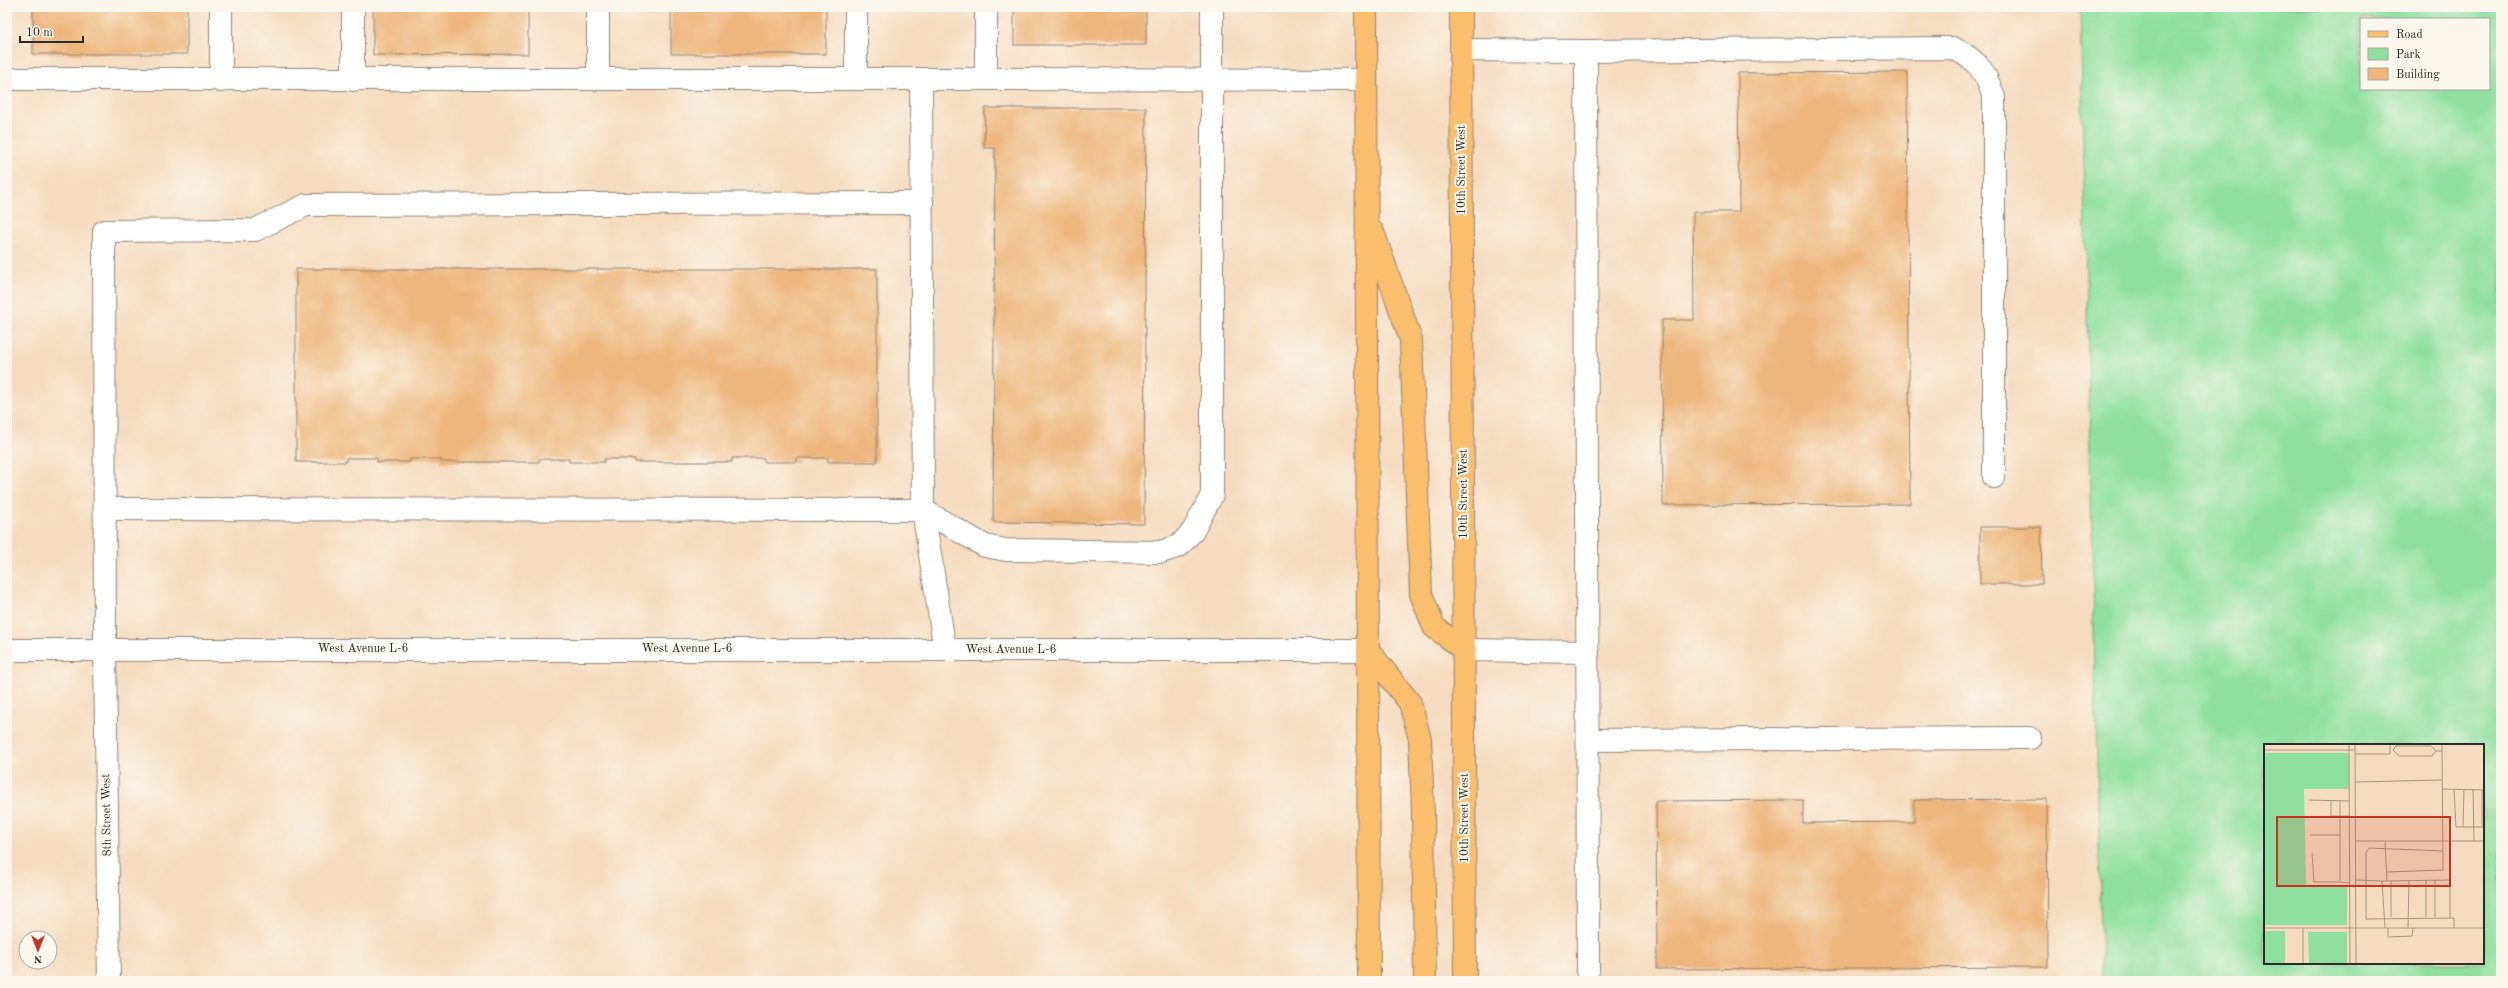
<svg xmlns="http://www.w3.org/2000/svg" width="2508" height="988" font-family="'Old Standard TT',serif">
	<rect width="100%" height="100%" fill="#fbf7ec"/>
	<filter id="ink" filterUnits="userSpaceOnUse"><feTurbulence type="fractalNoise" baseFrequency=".025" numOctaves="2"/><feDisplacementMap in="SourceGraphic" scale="8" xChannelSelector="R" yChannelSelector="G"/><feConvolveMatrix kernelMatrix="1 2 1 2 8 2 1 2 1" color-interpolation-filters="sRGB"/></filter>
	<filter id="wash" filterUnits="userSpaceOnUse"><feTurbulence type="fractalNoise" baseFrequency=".012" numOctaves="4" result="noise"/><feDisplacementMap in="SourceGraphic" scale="16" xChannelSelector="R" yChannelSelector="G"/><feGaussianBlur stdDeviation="0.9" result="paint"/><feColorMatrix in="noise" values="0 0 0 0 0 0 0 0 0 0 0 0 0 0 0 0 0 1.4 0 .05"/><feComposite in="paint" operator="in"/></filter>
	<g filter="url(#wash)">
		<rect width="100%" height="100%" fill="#f5dcc0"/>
		<!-- green -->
		<path fill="#8fe0a0" stroke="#5d8666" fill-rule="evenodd" d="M 2080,7 L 2501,7 L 2501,981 L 2102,981 ZM 2361,19 L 2489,19 L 2489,89 L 2361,89 ZM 2265,745 L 2483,745 L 2483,963 L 2265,963 Z"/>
		<g id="blocks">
			<!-- building -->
			<g fill="#edb67c">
				<rect x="33" y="7" width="154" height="47"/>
				<polygon points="373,7 528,7 528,54 373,55"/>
				<rect x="671" y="7" width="155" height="47"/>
				<rect x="1014" y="7" width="132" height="38"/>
				<polygon points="1907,72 1910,504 1663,505 1662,320 1694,320 1693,212 1739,212 1738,73"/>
				<polygon points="985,108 1146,108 1144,524 993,522 995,148 984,148"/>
				<polygon points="296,269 877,269 877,462 828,462 828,458 797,458 797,462 764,462 764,458 732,458 732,462 635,462 635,459 604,459 604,462 569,462 569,459 539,459 539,462 441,462 441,459 410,459 410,462 377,462 377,458 346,458 346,462 296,462"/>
				<polygon points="1980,527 2041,527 2042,584 1980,584"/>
				<polygon points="2047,799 2048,967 1657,969 1656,801 1803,800 1803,823 1914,822 1914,800"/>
			</g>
		</g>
	</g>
	<g filter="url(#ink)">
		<use href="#blocks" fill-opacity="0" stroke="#908476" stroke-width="1"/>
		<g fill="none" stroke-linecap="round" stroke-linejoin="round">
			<!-- service casing -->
			<g stroke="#908476" stroke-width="24">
				<g id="service">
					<polyline points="221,7 221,81"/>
					<polyline points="353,7 353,80"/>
					<polyline points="598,7 598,79"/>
					<polyline points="986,7 986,79 1366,80"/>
					<polyline points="1461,50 1586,51 1588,971"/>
					<path d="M 1586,51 L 1953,48 C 1979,61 1985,71 1994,97 L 1994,477"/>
					<polyline points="7,79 986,79"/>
					<polyline points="856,79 856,7"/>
					<polyline points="921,79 923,510 945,650"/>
					<polyline points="106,509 923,510 985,546 1006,550 1161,552 1179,546 1193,531 1212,495 1212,7"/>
					<polyline points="105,648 104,231 255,230 306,205 922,203"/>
					<polyline points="7,650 1368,650"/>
					<polyline points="1465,650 1588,652"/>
					<polyline points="1588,740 2030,738"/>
				</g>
			</g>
			<!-- minor casing -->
			<g stroke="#908476" stroke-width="24">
				<polyline id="minor" points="105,648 109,981"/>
			</g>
			<!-- primary casing -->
			<g stroke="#908476" stroke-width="24">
				<g id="primary">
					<polyline points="1366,7 1369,981"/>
					<polyline points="1461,7 1465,981"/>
					<polyline points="1373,232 1411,340 1421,594 1434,627 1465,650"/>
					<polyline points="1368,650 1410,703 1420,739 1423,811 1425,981"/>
				</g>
			</g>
			<!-- service -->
			<use href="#service" stroke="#fff" stroke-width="22"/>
			<!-- minor -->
			<use href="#minor" stroke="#fff" stroke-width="22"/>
			<!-- primary -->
			<use href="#primary" stroke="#fabe6d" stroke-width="22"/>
		</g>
	</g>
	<g text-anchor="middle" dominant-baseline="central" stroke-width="4" stroke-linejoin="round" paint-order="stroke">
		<!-- street labels -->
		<g font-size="12" fill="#2b2b2b" stroke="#fbf7ec">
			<text transform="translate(1462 170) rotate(-90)">10th Street West</text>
			<text transform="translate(1464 494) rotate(-90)">10th Street West</text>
			<text x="363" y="649">West Avenue L-6</text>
			<text x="687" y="649">West Avenue L-6</text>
			<text x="1011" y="650">West Avenue L-6</text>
			<text transform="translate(107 815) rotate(-91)">8th Street West</text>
			<text transform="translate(1465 818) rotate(-90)">10th Street West</text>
		</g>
	</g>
	<!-- overview -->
	<g transform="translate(2264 744)">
		<rect width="220" height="220" fill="#f5dcc0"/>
		<path d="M 0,9 L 85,9 L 85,45 L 40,45 L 42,142 L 83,142 L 83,181 L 0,181 ZM 0,187 L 21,187 L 21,220 L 0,220 ZM 44,188 L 83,188 L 83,220 L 45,220 Z" fill="#8fe0a0"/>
		<path fill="none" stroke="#a49584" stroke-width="1" d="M 85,0 L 86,220M 91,0 L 92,220M 0,6 L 91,6M 172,7 L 168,12 L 135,12 L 129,6 L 132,2 L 167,2 L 172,7 L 178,7M 91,10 L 126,10 L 126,0M 91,38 L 178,36M 179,45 L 220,46M 190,45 L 192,83 L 220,83M 209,45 L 210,97M 45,56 L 85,57M 67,57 L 67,72 L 85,72M 76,57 L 76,72M 76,75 L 76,138 L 85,139M 199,83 L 200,45M 218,83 L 218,46M 46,91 L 76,91M 92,97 L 220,97M 121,97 L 123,137M 179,107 L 105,104 L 102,108 L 102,175 L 190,174 L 190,184M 48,109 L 50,138 L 76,138M 123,128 L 179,126 L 178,0M 92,136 L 118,137 L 121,184M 162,136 L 162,173M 171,136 L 171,173M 118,137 L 186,136 L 186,174M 127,173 L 127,137M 0,184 L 220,184M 39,184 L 39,220M 124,184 L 124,193 L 148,192 L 149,184M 144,184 L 145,136"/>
		<path fill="#c8321e" fill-opacity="0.15" stroke="#c8321e" stroke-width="2" d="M 13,73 L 186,73 L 186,142 L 13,142 Z"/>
		<rect width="220" height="220" fill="none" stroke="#2b2b2b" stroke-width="2"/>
	</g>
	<!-- margin -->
	<rect width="2508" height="988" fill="none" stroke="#fbf7ec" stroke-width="24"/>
	<!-- legend -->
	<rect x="2360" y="18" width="130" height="72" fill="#fbf7ec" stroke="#a8a59f"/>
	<rect x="2368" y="31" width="20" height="6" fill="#fabe6d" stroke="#a8a59f"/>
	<text x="2396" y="38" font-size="12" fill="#2b2b2b">Road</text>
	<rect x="2368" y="48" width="20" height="12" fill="#8fe0a0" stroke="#a8a59f"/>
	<text x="2396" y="58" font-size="12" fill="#2b2b2b">Park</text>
	<rect x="2368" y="68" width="20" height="12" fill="#edb67c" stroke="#a8a59f"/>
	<text x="2396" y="78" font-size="12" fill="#2b2b2b">Building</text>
	<!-- north arrow -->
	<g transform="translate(38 950) rotate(180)"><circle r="19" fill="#fbf7ec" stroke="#a8a59f"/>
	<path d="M0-3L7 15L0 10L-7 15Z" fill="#c8321e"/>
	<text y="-6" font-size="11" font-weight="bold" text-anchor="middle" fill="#2b2b2b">N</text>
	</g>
	<!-- scale -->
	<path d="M20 36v6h63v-6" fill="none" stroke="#2b2b2b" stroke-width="2"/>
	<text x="26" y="36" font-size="12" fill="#2b2b2b" stroke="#fbf7ec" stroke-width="3" paint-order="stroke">10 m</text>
</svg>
